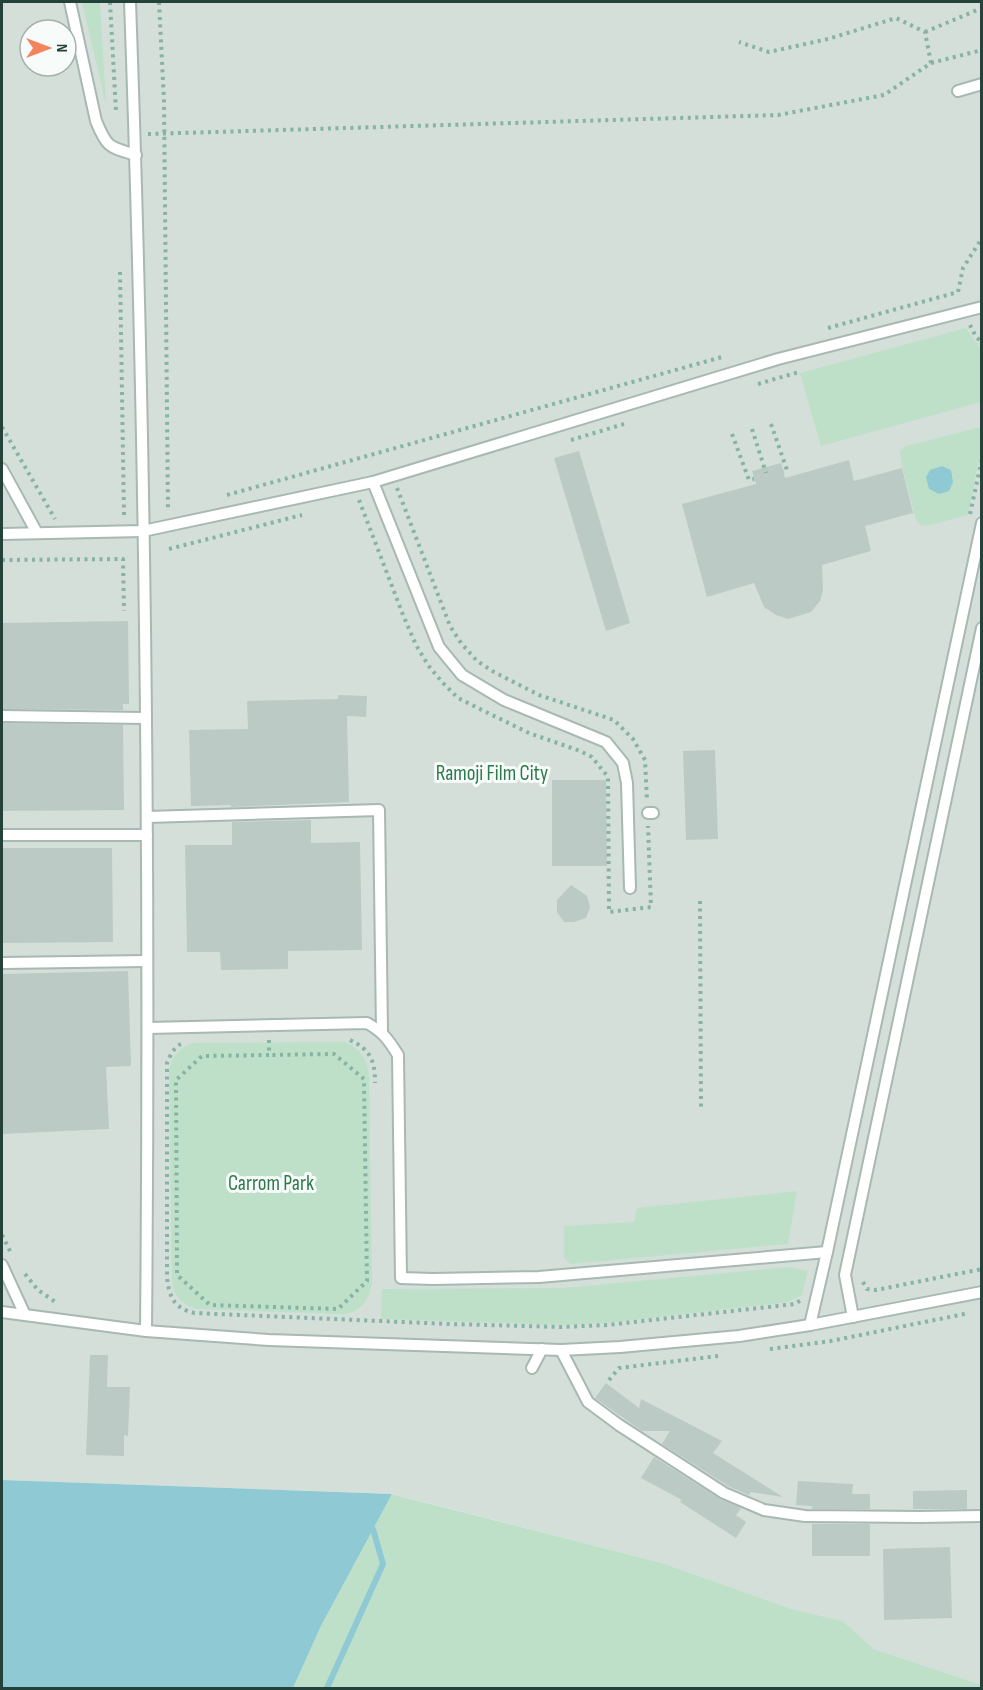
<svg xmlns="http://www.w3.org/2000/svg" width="983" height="1690" font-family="'Sofia Sans Condensed',sans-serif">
	<rect width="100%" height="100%" fill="#e6efeb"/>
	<!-- built -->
	<path fill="#d4dfda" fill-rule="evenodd" d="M 2,2 L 981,2 L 981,1685 L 874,1649 L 843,1621 L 792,1609 L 662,1563 L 393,1494 L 2,1480 ZM 30,30 L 66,30 L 66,66 L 30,66 Z"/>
	<!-- green -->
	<g fill="#bfe0c8">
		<polygon points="82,2 100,2 106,105"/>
		<polygon points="966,328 981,349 981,402 821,446 800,373"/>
		<polygon points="981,427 981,449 968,515 926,526 920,525 916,520 901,461 900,451 906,446"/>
		<path d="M 345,1042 C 360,1048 367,1059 369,1075 L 372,1283 C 369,1301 360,1313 342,1314 L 196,1309 C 181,1303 174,1298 172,1281 L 169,1073 C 170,1058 178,1049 192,1043 Z"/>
		<polygon points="797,1191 788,1244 571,1264 564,1258 564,1226 634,1222 637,1208"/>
		<polygon points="790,1267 808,1271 802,1295 788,1302 608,1323 561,1325 381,1319 382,1289 563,1288"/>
		<polygon points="392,1494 662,1563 792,1609 843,1621 874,1649 982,1685 981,1688 293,1688 321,1626"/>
	</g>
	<!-- water -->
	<g fill="#8ec9d4">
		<polygon points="942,466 951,470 953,482 949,491 939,494 929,489 926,477 930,470"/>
		<polygon points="2,1480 392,1494 321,1626 293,1688 2,1688"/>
	</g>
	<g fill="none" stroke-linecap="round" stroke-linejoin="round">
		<!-- stream -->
		<polyline stroke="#8ec9d4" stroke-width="6" points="327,1688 383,1564 373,1529 365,1529"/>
	</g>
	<!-- building -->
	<g fill="#bbcac4">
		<polygon points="579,451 630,623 606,631 554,458"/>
		<polygon points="849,460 854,481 902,468 913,513 865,526 871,551 822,565 823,590 820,601 811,612 788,619 776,615 764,607 754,583 707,597 682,504 756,484 752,471 781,463 785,478"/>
		<polygon points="128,621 129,704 123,704 123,710 2,709 2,623"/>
		<polygon points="338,695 367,696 366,717 347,716 349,802 231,807 231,805 191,806 189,730 248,729 247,701 338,699"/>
		<polygon points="2,723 123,725 124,810 2,811"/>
		<polygon points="715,750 718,839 686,840 683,751"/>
		<polygon points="552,780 606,780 607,866 552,866"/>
		<polygon points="311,820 311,843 360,842 362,950 288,951 288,969 221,970 220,952 187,952 185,845 232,845 232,822"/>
		<polygon points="2,848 112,848 113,942 2,943"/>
		<polygon points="571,885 587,896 590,907 586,918 574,922 564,922 557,912 557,900"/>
		<polygon points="128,971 131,1066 106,1067 109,1129 2,1134 2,974"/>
		<polygon points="90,1355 108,1355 107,1387 130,1387 128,1436 124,1435 124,1456 86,1455"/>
		<polygon points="606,1383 639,1408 641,1399 722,1441 713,1453 783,1497 751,1492 749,1495 728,1486 662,1444 670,1431 642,1431 595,1398"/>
		<polygon points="654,1457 720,1499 741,1508 736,1515 746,1522 736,1538 680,1502 682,1500 641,1478"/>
		<polygon points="798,1481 853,1484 852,1494 870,1494 870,1509 812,1509 812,1506 796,1505"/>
		<polygon points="967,1490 967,1509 913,1509 913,1491"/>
		<rect x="812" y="1524" width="58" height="32"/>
		<polygon points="950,1547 952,1618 884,1620 883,1549"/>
	</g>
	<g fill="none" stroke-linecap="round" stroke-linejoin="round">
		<!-- lane casing -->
		<g stroke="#a8b8b2" stroke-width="14">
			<g id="lane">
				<path d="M 70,2 L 96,121 C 107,148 109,147 136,155"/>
				<path d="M 130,2 C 146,444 150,888 146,1331"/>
				<polyline points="958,91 982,84"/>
				<polyline points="2,469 37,533"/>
				<polyline points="373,482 439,647 462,675 504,700 606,742 623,763 627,783 630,888"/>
				<polyline points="2,534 143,531 373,482 778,359 982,307"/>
				<polyline points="2,716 145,718"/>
				<polyline points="648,813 653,813"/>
				<polyline points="147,817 379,810 382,1031"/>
				<polyline points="2,835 147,835"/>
				<polyline points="2,963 147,961"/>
				<path d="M 148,1028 L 367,1023 C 383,1032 388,1039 398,1055 L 401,1278 L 433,1279 L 539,1277 L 827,1252"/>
				<polyline points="2,1265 25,1315"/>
				<polyline points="2,1312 146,1331 269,1340 561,1350 620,1347 739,1336 810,1325 982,1292"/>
				<polyline points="853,1317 845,1275 982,628"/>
				<polyline points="810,1325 827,1252 982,523"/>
				<polyline points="561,1350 588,1402 619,1425 724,1493 764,1510 805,1516 920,1517 982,1516"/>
				<polyline points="532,1368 542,1349"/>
			</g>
		</g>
		<!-- path -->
		<g stroke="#86b3a5" stroke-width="4" stroke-dasharray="3 4.5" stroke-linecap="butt">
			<polyline points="110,2 116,111"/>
			<polyline points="159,2 164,101 168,511"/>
			<polyline points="925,32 982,8"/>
			<polyline points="931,63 982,50"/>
			<polyline points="148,134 778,115 884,95 931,63 925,32 896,18 828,39 769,52 739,42"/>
			<polyline points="120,272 124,516"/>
			<polyline points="970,325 976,337 982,342"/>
			<polyline points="828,328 958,292 963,268 982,238"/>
			<polyline points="758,384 799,372"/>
			<polyline points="771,424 787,470 783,471"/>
			<polyline points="2,427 55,519"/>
			<polyline points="752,429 766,473"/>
			<polyline points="732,434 749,480 754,479"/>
			<polyline points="571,440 624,424"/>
			<polyline points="397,488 450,626 461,643 477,661 494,672 539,695 614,720 633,739 645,760 647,800"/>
			<polyline points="227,495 722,357"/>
			<polyline points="359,500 403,615 416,645 428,665 442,682 458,698 490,714 529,733 580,751 592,757 608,777 609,912 651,907 648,826"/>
			<polyline points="970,514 982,459"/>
			<polyline points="169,549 302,515"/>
			<polyline points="2,560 123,559 124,611"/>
			<polyline points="700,901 701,1107"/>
			<polyline points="269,1040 269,1055 202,1056 176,1080 177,1275 210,1305 338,1309 367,1281 364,1079 334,1054 269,1055"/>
			<path d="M 350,1040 C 371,1050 375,1061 375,1083"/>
			<path d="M 181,1044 C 174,1047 170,1056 167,1063 L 167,1277 C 169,1297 174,1308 194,1313 L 449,1324 L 561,1327 L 607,1325 L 795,1304 L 801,1300"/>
			<polyline points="2,1235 11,1253"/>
			<polyline points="25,1274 38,1290 57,1303"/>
			<polyline points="863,1282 867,1289 876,1290 982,1269"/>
			<polyline points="770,1349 831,1341 969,1313"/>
			<polyline points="609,1380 619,1368 718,1356"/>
		</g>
		<!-- lane -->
		<use href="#lane" stroke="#fff" stroke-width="10"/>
	</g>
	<g text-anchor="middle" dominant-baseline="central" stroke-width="6" stroke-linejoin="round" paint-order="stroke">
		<!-- park labels -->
		<g font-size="21" fill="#2d7a4b" stroke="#f7fbf9">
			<text x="492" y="773">Ramoji Film City</text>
			<text x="271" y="1183">Carrom Park</text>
		</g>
	</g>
	<!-- border -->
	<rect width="983" height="1690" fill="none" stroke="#24423a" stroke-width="6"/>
	<!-- north arrow -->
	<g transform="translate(48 48) rotate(90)"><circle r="28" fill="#f7fbf9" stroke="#a3b1ad" stroke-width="1.5"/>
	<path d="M0-4.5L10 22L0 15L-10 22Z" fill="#f4845f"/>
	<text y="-9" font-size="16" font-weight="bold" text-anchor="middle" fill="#24423a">N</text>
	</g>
</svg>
